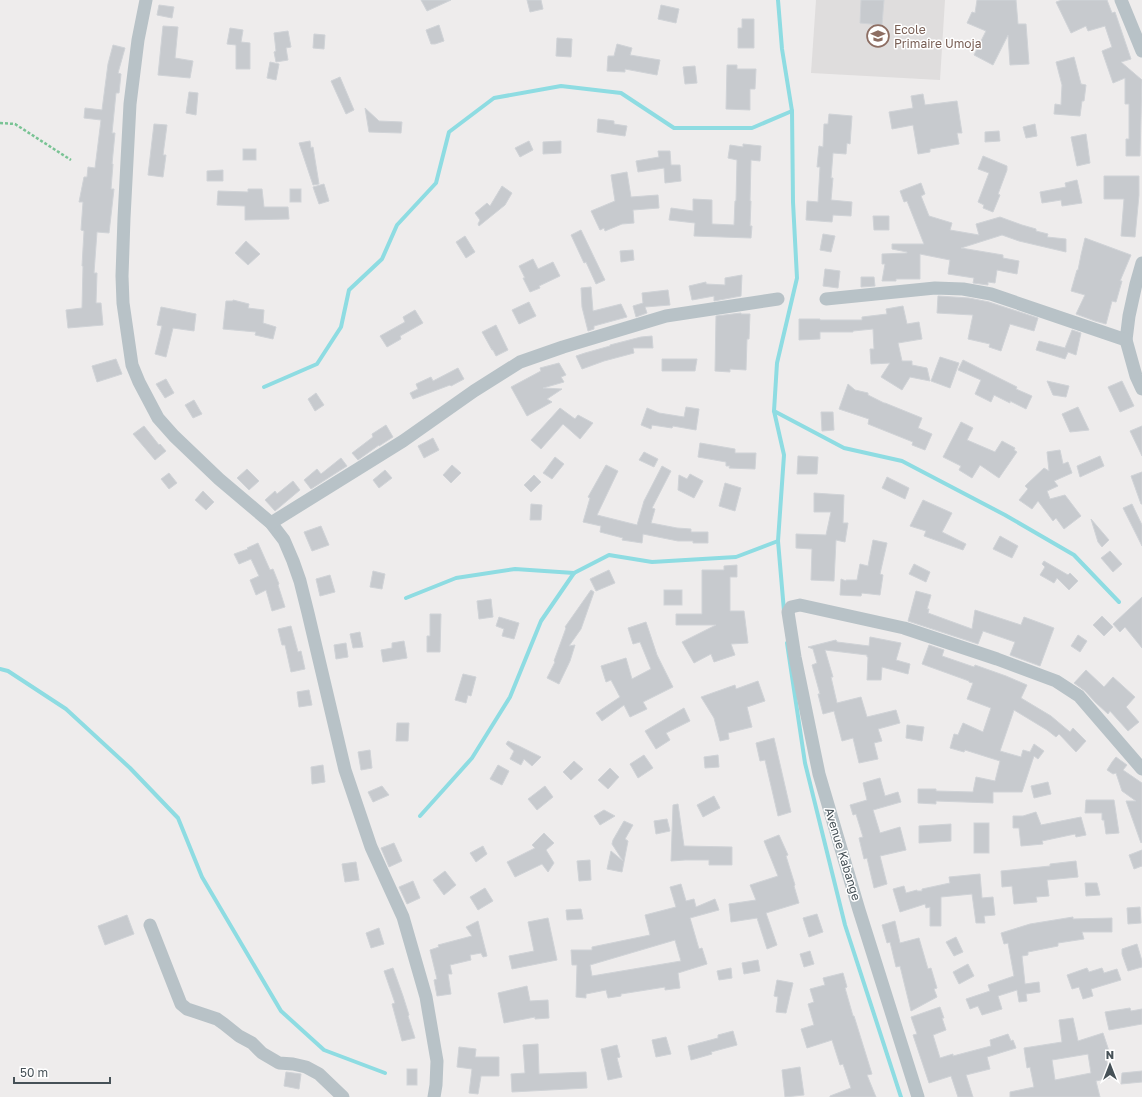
<svg xmlns="http://www.w3.org/2000/svg" width="1142" height="1097" font-family="'Golos Text',sans-serif">
	<rect width="100%" height="100%" fill="#eeecec"/>
	<!-- education -->
	<polygon fill="#dfdddd" points="816,0 945,0 940,80 811,73"/>
	<g fill="none" stroke-linecap="round" stroke-linejoin="round">
		<!-- stream -->
		<g stroke="#8edce2" stroke-width="4">
			<polyline points="778,0 782,49 792,111 793,202 797,278 777,363 774,411 784,455 778,541 784,611"/>
			<polyline points="264,387 317,364 341,327 349,290 382,259 397,225 436,183 449,132 494,98 561,86 621,93 674,128 752,128 792,111"/>
			<polyline points="774,411 844,448 902,461 1005,515 1074,555 1119,602"/>
			<polyline points="406,598 456,578 515,569 574,573"/>
			<polyline points="787,643 805,763 845,925 901,1097"/>
			<polyline points="0,669 8,671 66,709 130,768 178,818 202,877 281,1011 324,1050 385,1073"/>
			<polyline points="420,816 472,758 510,697 541,621 574,573 609,555 652,562 736,557 778,541"/>
		</g>
	</g>
	<!-- building -->
	<g fill="#c7cace" stroke="#d0d3d7" fill-rule="evenodd">
		<polygon points="421,0 451,0 427,11"/>
		<polygon points="527,0 541,0 543,9 530,12"/>
		<polygon points="861,0 884,0 882,25 860,23"/>
		<polygon points="977,0 1016,0 1018,24 1026,24 1029,64 1010,65 1008,35 993,65 974,55 986,31 967,23 972,12 975,13"/>
		<polygon points="1062,0 1107,0 1112,13 1115,12 1131,59 1121,62 1142,80 1140,156 1126,156 1126,139 1129,139 1129,104 1125,104 1125,78 1113,83 1102,51 1112,47 1105,26 1088,31 1086,26 1071,33 1056,2"/>
		<polygon points="159,5 174,7 172,18 157,15"/>
		<polygon points="661,5 679,9 676,23 658,19"/>
		<polygon points="742,19 754,19 754,48 738,48 738,28 742,28"/>
		<polygon points="439,25 444,41 435,44 431,44 426,30"/>
		<polygon points="163,26 178,27 175,58 193,61 190,78 158,75"/>
		<polygon points="230,28 243,30 241,42 250,43 250,69 236,69 236,45 227,44"/>
		<polygon points="288,31 291,47 286,48 288,60 276,62 274,52 276,51 274,33"/>
		<polygon points="314,34 325,35 324,49 313,48"/>
		<polygon points="557,38 572,39 571,57 556,56"/>
		<polygon points="617,44 632,48 630,55 660,60 657,75 625,69 625,72 607,71 608,56 614,56"/>
		<polygon points="113,45 125,48 118,73 121,74 119,93 116,93 112,133 115,133 112,164 113,164 111,189 114,189 109,233 97,232 94,273 97,273 96,303 101,303 103,325 68,328 66,310 82,308 83,266 82,266 84,231 81,230 83,202 79,202 84,177 87,177 88,167 95,168 101,120 84,118 85,108 102,110 108,64"/>
		<polygon points="1074,57 1081,84 1086,85 1084,101 1082,101 1080,116 1054,114 1055,104 1061,105 1062,85 1056,62"/>
		<polygon points="270,62 279,64 276,80 267,78"/>
		<polygon points="727,65 737,65 737,69 756,69 755,89 750,89 750,110 726,109"/>
		<polygon points="695,66 697,83 685,84 683,67"/>
		<polygon points="340,77 354,110 346,114 331,81"/>
		<polygon points="189,92 198,93 196,115 186,113"/>
		<polygon points="923,94 925,105 957,101 962,133 957,133 959,144 930,149 930,152 918,154 913,125 892,129 889,112 913,108 911,96"/>
		<polygon points="365,108 379,121 402,122 401,133 369,132"/>
		<polygon points="829,114 852,116 850,144 847,143 846,154 833,153 831,178 833,178 831,200 852,202 851,216 833,215 832,222 806,220 807,201 818,202 820,167 817,167 819,146 823,147 824,124 828,124"/>
		<polygon points="598,119 614,121 614,124 627,126 625,136 597,132"/>
		<polygon points="154,124 167,125 163,155 166,155 163,177 148,175"/>
		<polygon points="1035,124 1037,136 1026,138 1023,127"/>
		<polygon points="999,131 1000,141 985,142 985,132"/>
		<polygon points="1086,134 1090,163 1077,166 1071,137"/>
		<polygon points="310,141 311,148 313,147 319,184 313,185 299,143"/>
		<polygon points="529,141 533,150 520,157 515,148"/>
		<polygon points="561,141 561,153 543,154 543,142"/>
		<polygon points="743,144 761,146 760,161 751,160 750,201 751,201 750,226 752,226 751,238 694,236 695,223 669,220 671,208 693,211 693,199 712,200 712,224 734,225 735,201 736,201 737,160 728,158 730,145 743,147"/>
		<rect x="243" y="149" width="13" height="11"/>
		<polygon points="658,151 670,151 671,165 680,165 681,181 665,183 664,168 638,172 636,161 659,157"/>
		<polygon points="983,156 1007,166 1007,170 998,194 1000,195 993,212 983,208 984,205 978,202 989,173 978,169"/>
		<polygon points="223,170 223,181 207,181 207,171"/>
		<polygon points="627,172 631,197 658,195 659,208 633,210 634,223 622,224 605,231 604,228 600,230 591,211 615,201 611,175"/>
		<polygon points="1104,176 1139,176 1139,195 1135,237 1121,236 1124,199 1104,199"/>
		<polygon points="1077,180 1082,203 1062,206 1061,200 1042,203 1040,192 1066,187 1065,183"/>
		<polygon points="921,183 925,194 921,196 929,216 952,223 950,230 979,235 976,224 1000,217 1022,225 1036,229 1036,231 1048,234 1047,237 1066,239 1066,252 1019,241 1002,235 961,248 1003,255 1003,258 1019,261 1017,274 997,270 995,283 988,282 988,285 973,283 974,278 948,274 950,260 920,254 920,279 896,279 896,281 882,281 885,264 882,264 882,254 907,253 907,252 892,249 892,244 924,244 907,201 904,202 900,191"/>
		<polygon points="324,184 329,201 319,204 313,187"/>
		<polygon points="502,186 512,193 505,205 479,226 478,224 480,220 475,213 487,203 490,206"/>
		<polygon points="248,189 262,189 264,207 288,207 289,219 245,220 245,206 217,205 218,191 248,192"/>
		<rect x="290" y="189" width="11" height="13"/>
		<polygon points="873,216 889,216 889,230 874,230"/>
		<polygon points="581,230 605,280 596,284 586,262 584,263 571,235"/>
		<polygon points="823,234 835,236 831,252 820,250"/>
		<polygon points="465,236 475,252 466,258 456,242"/>
		<polygon points="1085,238 1131,255 1120,281 1122,281 1116,302 1112,301 1106,324 1095,321 1076,314 1085,295 1071,291 1077,270 1078,270 1081,255"/>
		<polygon points="246,241 260,254 248,265 235,253"/>
		<polygon points="633,250 634,260 621,262 620,251"/>
		<polygon points="533,259 538,269 553,262 560,276 539,286 540,288 530,292 523,278 525,278 519,266"/>
		<polygon points="825,269 840,271 838,288 823,286"/>
		<polygon points="742,275 741,296 714,301 714,296 692,300 689,286 706,282 706,284 725,285 725,278"/>
		<polygon points="861,277 874,277 875,286 861,287"/>
		<polygon points="591,287 593,311 621,304 627,317 594,326 594,329 588,331 582,307 581,288"/>
		<polygon points="668,290 670,305 645,307 647,313 636,317 633,306 643,303 642,293"/>
		<polygon points="938,296 969,298 989,302 1038,318 1034,331 1010,324 1001,351 989,347 990,344 968,339 973,315 937,313"/>
		<polygon points="233,300 249,304 248,308 264,310 263,323 276,327 273,339 255,335 256,332 223,329 226,301 233,301"/>
		<polygon points="529,302 536,316 519,324 512,310"/>
		<polygon points="903,306 907,324 919,322 922,339 898,343 902,361 912,361 912,365 927,368 930,381 910,377 902,390 881,377 890,363 871,364 870,349 874,349 873,329 853,331 853,332 820,332 820,339 799,340 799,319 820,319 820,320 862,320 862,317 887,314 886,309"/>
		<polygon points="161,307 196,314 194,331 173,328 166,357 155,354 162,326 157,325"/>
		<polygon points="415,310 423,323 400,336 401,339 387,347 380,336 405,322 403,317"/>
		<polygon points="741,313 741,314 750,314 749,339 747,339 746,370 730,369 730,372 715,371 716,316"/>
		<polygon points="496,325 508,350 496,356 493,350 492,350 482,332"/>
		<polygon points="1072,330 1081,333 1076,355 1068,352 1065,359 1036,350 1039,341 1065,348"/>
		<polygon points="652,336 653,348 633,348 634,353 604,361 582,369 576,356 585,353 610,346 610,345 641,337"/>
		<polygon points="940,357 959,363 950,388 931,381"/>
		<polygon points="116,359 122,374 97,382 92,366"/>
		<polygon points="662,359 697,359 695,371 662,371"/>
		<polygon points="963,360 1017,387 1016,389 1032,396 1026,409 1010,401 1010,403 994,395 991,402 975,394 981,380 958,370"/>
		<polygon points="559,363 566,375 561,377 564,382 543,388 562,389 547,399 552,402 527,416 511,387 541,371 540,368"/>
		<polygon points="458,368 464,379 451,386 450,385 413,399 410,393 418,389 416,384 431,377 433,381"/>
		<polygon points="166,379 174,393 165,398 156,384"/>
		<polygon points="1047,381 1069,386 1066,397 1053,395"/>
		<polygon points="1122,381 1134,406 1120,412 1108,387"/>
		<polygon points="848,384 855,390 868,393 868,395 884,403 885,403 922,418 918,428 932,434 925,450 912,445 913,442 868,424 869,419 839,409"/>
		<polygon points="316,393 324,405 315,411 308,399"/>
		<polygon points="194,400 202,414 193,418 185,405"/>
		<polygon points="686,407 699,409 696,430 673,426 672,428 652,425 651,429 641,425 647,408 659,413 684,417"/>
		<polygon points="1078,407 1089,430 1070,432 1062,414"/>
		<polygon points="560,408 575,419 578,415 593,423 580,439 563,424 541,449 531,440"/>
		<polygon points="821,412 833,412 834,430 822,431"/>
		<polygon points="961,422 973,428 967,440 995,452 1002,441 1015,448 1014,450 1017,452 999,478 980,465 972,478 959,470 961,466 943,457"/>
		<polygon points="386,425 393,437 379,446 379,445 358,460 352,453 373,437 372,434"/>
		<polygon points="144,426 159,445 160,444 166,451 155,460 133,434"/>
		<polygon points="1142,426 1142,456 1130,431"/>
		<polygon points="433,438 439,450 424,458 418,446"/>
		<polygon points="700,443 735,449 735,453 756,453 755,469 729,468 730,466 726,466 726,462 698,457"/>
		<polygon points="1060,450 1063,464 1068,462 1072,473 1054,481 1058,486 1047,491 1050,499 1065,495 1081,516 1064,529 1056,518 1053,521 1038,501 1032,509 1019,500 1028,489 1025,486 1044,468 1049,471 1047,452"/>
		<polygon points="644,452 658,459 654,467 639,460"/>
		<polygon points="798,456 818,457 817,474 797,474"/>
		<polygon points="1100,456 1104,466 1080,477 1077,466"/>
		<polygon points="555,457 564,464 552,479 543,473"/>
		<polygon points="341,458 347,466 311,489 304,480 317,469 321,474"/>
		<polygon points="452,465 461,473 451,483 443,475"/>
		<polygon points="606,465 618,471 597,515 637,525 644,501 662,466 671,471 652,508 655,509 651,523 677,528 691,529 691,532 708,532 708,543 693,543 693,541 678,541 643,534 642,543 622,540 623,538 600,532 601,526 583,522 590,498 588,497"/>
		<polygon points="247,469 259,481 249,490 237,478"/>
		<polygon points="385,470 392,478 379,488 373,480"/>
		<polygon points="1142,472 1142,504 1141,504 1131,476"/>
		<polygon points="169,473 177,483 169,489 161,479"/>
		<polygon points="690,474 703,481 694,498 678,490 679,475 687,479"/>
		<polygon points="534,475 541,482 531,492 524,485"/>
		<polygon points="887,477 909,488 905,499 882,488"/>
		<polygon points="293,481 300,490 275,511 265,500 275,491 277,494"/>
		<polygon points="725,483 741,488 735,511 719,506"/>
		<polygon points="203,491 214,502 206,510 195,500"/>
		<polygon points="814,493 844,495 843,523 848,523 845,542 836,540 834,581 811,580 812,549 796,548 796,534 826,535 831,512 814,512"/>
		<polygon points="923,500 952,513 942,532 966,544 963,550 924,536 926,531 910,526"/>
		<polygon points="531,504 542,505 541,520 530,520"/>
		<polygon points="1132,504 1142,525 1142,546 1123,508"/>
		<polygon points="1091,519 1109,540 1102,547 1098,542"/>
		<polygon points="321,526 329,545 312,551 304,532"/>
		<polygon points="1000,536 1018,546 1012,558 993,549"/>
		<polygon points="873,540 887,543 880,574 883,575 880,595 862,593 861,596 840,595 841,579 846,581 846,580 857,580 860,564 868,566"/>
		<polygon points="258,543 270,570 273,569 279,584 278,585 285,607 272,611 266,590 256,595 250,580 259,576 251,559 239,564 234,554 248,549 247,548"/>
		<polygon points="1110,551 1122,564 1113,572 1101,558"/>
		<polygon points="1044,561 1068,575 1070,573 1078,581 1069,590 1057,578 1054,583 1040,575 1045,567 1042,564"/>
		<polygon points="914,564 930,572 926,582 909,574"/>
		<polygon points="737,565 737,577 730,577 730,611 744,611 748,643 731,644 735,655 714,662 711,654 694,663 682,642 716,625 676,625 676,614 702,614 702,570 724,570 724,566"/>
		<polygon points="609,570 615,583 596,591 590,579"/>
		<polygon points="373,571 385,574 382,589 370,587"/>
		<polygon points="330,575 335,592 320,596 316,579"/>
		<polygon points="591,590 594,592 581,629 569,646 575,645 570,661 559,684 547,678 555,662 554,661 566,628 565,627"/>
		<rect x="664" y="590" width="18" height="15"/>
		<polygon points="916,591 931,595 927,609 929,609 928,613 972,629 975,610 1021,625 1024,617 1054,628 1040,666 1010,655 1015,642 983,631 978,644 908,621"/>
		<polygon points="1142,597 1142,648 1125,627 1120,632 1113,624"/>
		<polygon points="491,599 493,617 479,619 477,601"/>
		<polygon points="430,614 441,614 440,652 427,652 427,636 430,636"/>
		<polygon points="1102,616 1113,627 1104,636 1093,625"/>
		<polygon points="499,617 519,623 514,639 502,636 504,629 496,626"/>
		<polygon points="646,622 657,655 673,687 643,702 647,709 630,717 624,705 602,721 596,713 620,697 611,680 606,682 601,666 626,658 632,679 651,669 640,642 633,644 628,628"/>
		<polygon points="291,626 298,652 301,651 305,669 291,672 285,645 282,645 278,629"/>
		<polygon points="360,632 363,647 353,648 350,634"/>
		<polygon points="1078,635 1087,641 1080,652 1071,646"/>
		<polygon points="870,637 901,643 896,660 910,664 908,674 882,667 881,680 867,680 868,657 867,657 867,655 825,650 833,677 831,677 837,703 861,697 867,717 896,710 900,723 878,729 882,741 874,743 878,759 859,763 853,738 842,741 834,711 823,714 818,694 820,694 812,665 817,663 813,649 808,647 836,640 837,642 869,646"/>
		<polygon points="404,641 407,658 383,662 381,650 392,648 392,643"/>
		<polygon points="346,643 348,657 336,659 334,645"/>
		<polygon points="929,645 944,650 942,656 974,667 975,665 1006,676 1027,685 1021,698 1051,716 1070,732 1073,728 1086,741 1076,752 1059,734 1056,737 1047,730 1014,710 1000,751 1021,757 1023,750 1030,752 1034,744 1044,751 1038,759 1034,756 1022,792 993,792 993,803 936,801 936,804 918,803 918,789 936,789 936,791 973,792 976,777 995,781 1000,761 965,750 964,752 950,748 954,734 958,735 963,723 983,732 991,708 967,699 973,683 969,682 969,681 922,664"/>
		<polygon points="1086,670 1104,687 1113,677 1135,697 1126,707 1139,722 1128,731 1110,711 1108,714 1095,702 1085,691 1074,683"/>
		<polygon points="463,674 476,677 471,696 468,695 466,703 455,700"/>
		<polygon points="758,681 765,701 747,707 752,727 728,733 729,739 720,741 714,718 701,697 735,685 736,689"/>
		<polygon points="309,690 312,705 299,707 297,692"/>
		<polygon points="684,708 690,721 666,733 670,740 656,749 645,731"/>
		<polygon points="397,723 409,723 408,741 396,741"/>
		<polygon points="907,725 924,727 922,741 906,738"/>
		<polygon points="774,738 791,812 778,816 765,760 760,761 756,743"/>
		<polygon points="508,741 519,746 541,757 532,766 524,759 521,765 510,759 514,751 506,744"/>
		<polygon points="370,750 372,768 361,770 358,752"/>
		<polygon points="644,755 653,768 638,778 630,764"/>
		<polygon points="718,755 719,767 705,768 704,757"/>
		<polygon points="1116,757 1127,765 1123,770 1142,783 1142,842 1141,843 1126,801 1136,801 1122,791 1116,773 1113,774 1107,770 1112,762"/>
		<polygon points="574,761 583,769 571,780 563,772"/>
		<polygon points="323,765 325,782 312,784 311,767"/>
		<polygon points="498,765 509,771 502,785 490,779"/>
		<polygon points="610,768 619,777 608,789 598,780"/>
		<polygon points="880,778 885,796 898,792 901,802 873,810 880,833 900,827 906,850 880,856 887,884 874,888 867,858 864,859 859,838 863,837 856,814 853,815 850,805 867,800 863,783"/>
		<polygon points="1048,782 1051,794 1034,798 1031,786"/>
		<polygon points="382,786 389,795 373,802 368,792"/>
		<polygon points="545,786 553,797 537,810 528,799"/>
		<polygon points="714,796 720,808 703,817 697,805"/>
		<polygon points="1086,800 1114,800 1119,833 1106,834 1104,820 1102,820 1102,813 1085,813"/>
		<polygon points="678,804 684,846 732,847 732,865 709,865 709,860 685,860 671,861 673,805"/>
		<polygon points="604,810 615,816 600,825 594,816"/>
		<polygon points="1036,812 1041,825 1081,817 1086,835 1076,837 1075,834 1042,841 1043,844 1021,846 1019,828 1013,828 1013,816 1023,816"/>
		<polygon points="667,819 670,831 656,834 654,821"/>
		<polygon points="624,821 633,825 625,839 628,841 622,872 607,869 611,851 623,861 612,844 613,840"/>
		<rect x="974" y="823" width="15" height="30"/>
		<polygon points="951,824 951,841 919,843 919,826"/>
		<polygon points="544,833 554,843 546,850 554,863 548,872 542,864 515,877 507,862 535,848 532,845"/>
		<polygon points="779,835 788,855 786,856 795,885 794,886 799,903 766,913 777,945 767,949 757,918 731,922 729,904 756,900 750,885 778,876 764,841"/>
		<polygon points="394,843 402,861 389,867 381,848"/>
		<polygon points="483,846 487,854 476,862 470,853"/>
		<polygon points="1142,850 1142,866 1134,869 1129,855"/>
		<polygon points="590,860 591,880 579,881 577,861"/>
		<polygon points="1076,861 1078,877 1047,880 1049,896 1036,897 1037,902 1014,904 1012,886 1002,887 1001,871 1050,866 1050,864"/>
		<polygon points="356,862 359,880 345,882 342,864"/>
		<polygon points="445,871 456,885 444,895 433,880"/>
		<polygon points="980,874 982,898 993,897 995,915 984,916 985,923 976,923 972,894 941,897 941,926 930,926 930,907 926,908 925,904 900,912 893,889 904,886 906,893 917,890 917,891 922,891 922,889 950,883 949,877"/>
		<polygon points="413,881 420,898 407,904 399,887"/>
		<polygon points="1085,883 1097,883 1100,895 1086,896"/>
		<path d="M 681,884 L 686,901 L 694,899 L 696,907 L 715,899 L 719,910 L 690,918 L 699,949 L 702,948 L 707,964 L 678,973 L 680,988 L 665,990 L 665,987 L 621,994 L 621,996 L 608,998 L 606,990 L 586,994 L 586,998 L 576,997 L 577,965 L 572,965 L 571,950 L 592,950 L 592,947 L 650,935 L 645,915 L 676,907 L 670,887 ZM 675,940 L 681,961 L 592,976 L 590,965 Z"/>
		<polygon points="485,888 493,901 478,910 470,897"/>
		<polygon points="1140,907 1141,923 1128,924 1127,908"/>
		<polygon points="581,909 583,919 567,920 566,910"/>
		<polygon points="817,914 823,932 809,937 803,918"/>
		<polygon points="127,915 134,934 105,945 98,926"/>
		<polygon points="1073,917 1073,919 1112,918 1112,932 1082,932 1084,939 1058,943 1058,946 1028,952 1028,955 1022,956 1025,984 1039,982 1040,992 1026,994 1027,1001 1019,1002 1017,990 998,996 1002,1009 982,1015 978,1006 970,1009 966,999 990,991 988,985 1014,976 1008,943 1004,944 1001,933 1030,924"/>
		<polygon points="548,918 557,960 512,969 509,956 534,951 528,922"/>
		<polygon points="478,921 487,956 483,957 481,953 470,955 471,960 450,965 452,974 448,974 451,994 437,996 434,980 437,979 430,950 439,947 438,945 472,936 466,927"/>
		<polygon points="895,921 900,943 919,938 928,969 931,968 937,988 934,989 937,997 911,1011 900,966 896,967 890,942 887,943 882,925"/>
		<polygon points="379,928 384,944 371,948 366,933"/>
		<polygon points="956,937 963,952 954,956 946,942"/>
		<polygon points="1137,944 1142,961 1142,967 1128,971 1122,954 1122,949"/>
		<polygon points="810,951 814,964 804,967 800,954"/>
		<polygon points="758,960 760,971 744,974 742,963"/>
		<polygon points="968,964 974,976 959,984 953,972"/>
		<polygon points="393,968 403,996 409,1015 408,1016 415,1038 402,1041 392,1004 395,1003 384,971"/>
		<polygon points="731,968 732,978 719,980 717,971"/>
		<polygon points="1087,968 1089,972 1102,968 1104,973 1117,969 1121,980 1091,989 1093,996 1083,999 1079,987 1072,989 1067,975"/>
		<polygon points="843,973 847,987 845,988 853,1016 854,1016 872,1074 867,1075 876,1097 830,1097 830,1096 851,1088 843,1064 840,1065 832,1040 807,1048 801,1029 814,1025 808,1004 814,1002 810,989 825,985 823,978"/>
		<polygon points="777,980 793,983 786,1013 776,1012 778,997 774,996"/>
		<polygon points="527,986 530,1001 548,1000 549,1018 535,1019 535,1017 504,1023 498,993"/>
		<polygon points="940,1007 944,1018 942,1018 946,1030 933,1035 940,1058 953,1054 953,1056 991,1046 990,1040 1008,1034 1011,1041 1013,1040 1016,1048 987,1057 990,1069 966,1075 973,1097 958,1097 951,1076 929,1083 913,1035 917,1034 911,1017"/>
		<polygon points="1130,1008 1131,1011 1142,1009 1142,1024 1109,1030 1105,1012"/>
		<path d="M 1073,1018 L 1078,1041 L 1103,1033 L 1109,1051 L 1105,1052 L 1110,1078 L 1096,1081 L 1100,1097 L 1010,1097 L 1010,1092 L 1034,1087 L 1030,1067 L 1027,1068 L 1024,1048 L 1062,1042 L 1059,1020 ZM 1088,1054 L 1091,1073 L 1055,1080 L 1052,1060 Z"/>
		<polygon points="733,1031 737,1045 711,1052 712,1054 691,1060 688,1046 718,1038 718,1035"/>
		<polygon points="666,1037 671,1054 656,1057 652,1040"/>
		<polygon points="538,1044 539,1074 586,1072 587,1088 512,1092 511,1074 525,1073 523,1045"/>
		<polygon points="617,1045 620,1057 617,1058 622,1077 608,1080 601,1049"/>
		<polygon points="459,1047 476,1049 475,1057 499,1057 499,1076 481,1076 478,1094 469,1093 472,1069 457,1067"/>
		<polygon points="800,1067 804,1095 785,1097 782,1070"/>
		<rect x="407" y="1069" width="10" height="16"/>
		<polygon points="1142,1071 1142,1082 1121,1084 1122,1073"/>
		<polygon points="286,1072 301,1074 299,1089 284,1086"/>
	</g>
	<g fill="none" stroke-linecap="round" stroke-linejoin="round">
		<!-- path -->
		<polyline stroke="#79c394" stroke-width="2.5" stroke-dasharray="3 2" stroke-linecap="butt" points="0,123 15,124 71,160"/>
		<!-- minor -->
		<g stroke="#b8c2c7" stroke-width="13">
			<polyline points="146,0 138,40 130,104 124,218 122,276 123,303 132,365 139,382 158,418 174,436 219,479 271,523 284,540 293,561 300,581 308,613 345,770 371,847 403,917 426,997 437,1061 436,1085 434,1097"/>
			<polyline points="1121,0 1142,51"/>
			<polyline points="1142,263 1136,284 1129,316 1126,340 1136,376 1142,389"/>
			<polyline points="826,299 935,288 963,289 991,294 1126,340"/>
			<polyline points="271,523 403,441 474,391 520,362 563,347 666,316 778,299"/>
			<polyline points="150,925 181,1004 187,1009 217,1019 224,1024 239,1036 252,1043 262,1053 279,1063 293,1064 306,1067 319,1074 343,1097"/>
			<polyline points="918,1097 859,910 819,774 795,657 788,612 791,607 800,605 904,628 997,659 1056,681 1079,696 1142,769"/>
		</g>
	</g>
	<!-- icons -->
	<defs>
		<g id="school-ring" transform="scale(1.15)"><circle r="9.5" fill="#fff" stroke="#8d6e63" stroke-width="1.5"/><path d="M0-5L7-2L0 1L-7-2ZM-4 1L0 2.5L4 1V4Q0 6-4 4Z" fill="#8d6e63"/></g>
	</defs>
	<g fill-rule="evenodd">
		<use href="#school-ring" x="878" y="36"/>
	</g>
	<g text-anchor="middle" dominant-baseline="central" stroke-width="3" stroke-linejoin="round" paint-order="stroke">
		<!-- education labels -->
		<g font-size="12" fill="#785e54" stroke="#fff" text-anchor="start">
			<text x="894" y="29">Ecole<tspan x="894" dy="14">Primaire Umoja</tspan></text>
		</g>
		<!-- street labels -->
		<g font-size="12" fill="#465157" stroke="#fff">
			<text transform="translate(843 854) rotate(73)">Avenue Kabange</text>
		</g>
	</g>
	<!-- north arrow -->
	<g transform="translate(1110 1065)" stroke="#ffffff" stroke-width="3" paint-order="stroke">
	<path d="M0-3L7 15L0 10L-7 15Z" fill="#465157"/>
	<text y="-6" font-size="11" font-weight="bold" text-anchor="middle" fill="#465157">N</text>
	</g>
	<!-- scale -->
	<path d="M14 1077v6h96v-6" fill="none" stroke="#465157" stroke-width="2"/>
	<text x="20" y="1077" font-size="12" fill="#465157" stroke="#ffffff" stroke-width="3" paint-order="stroke">50 m</text>
</svg>
